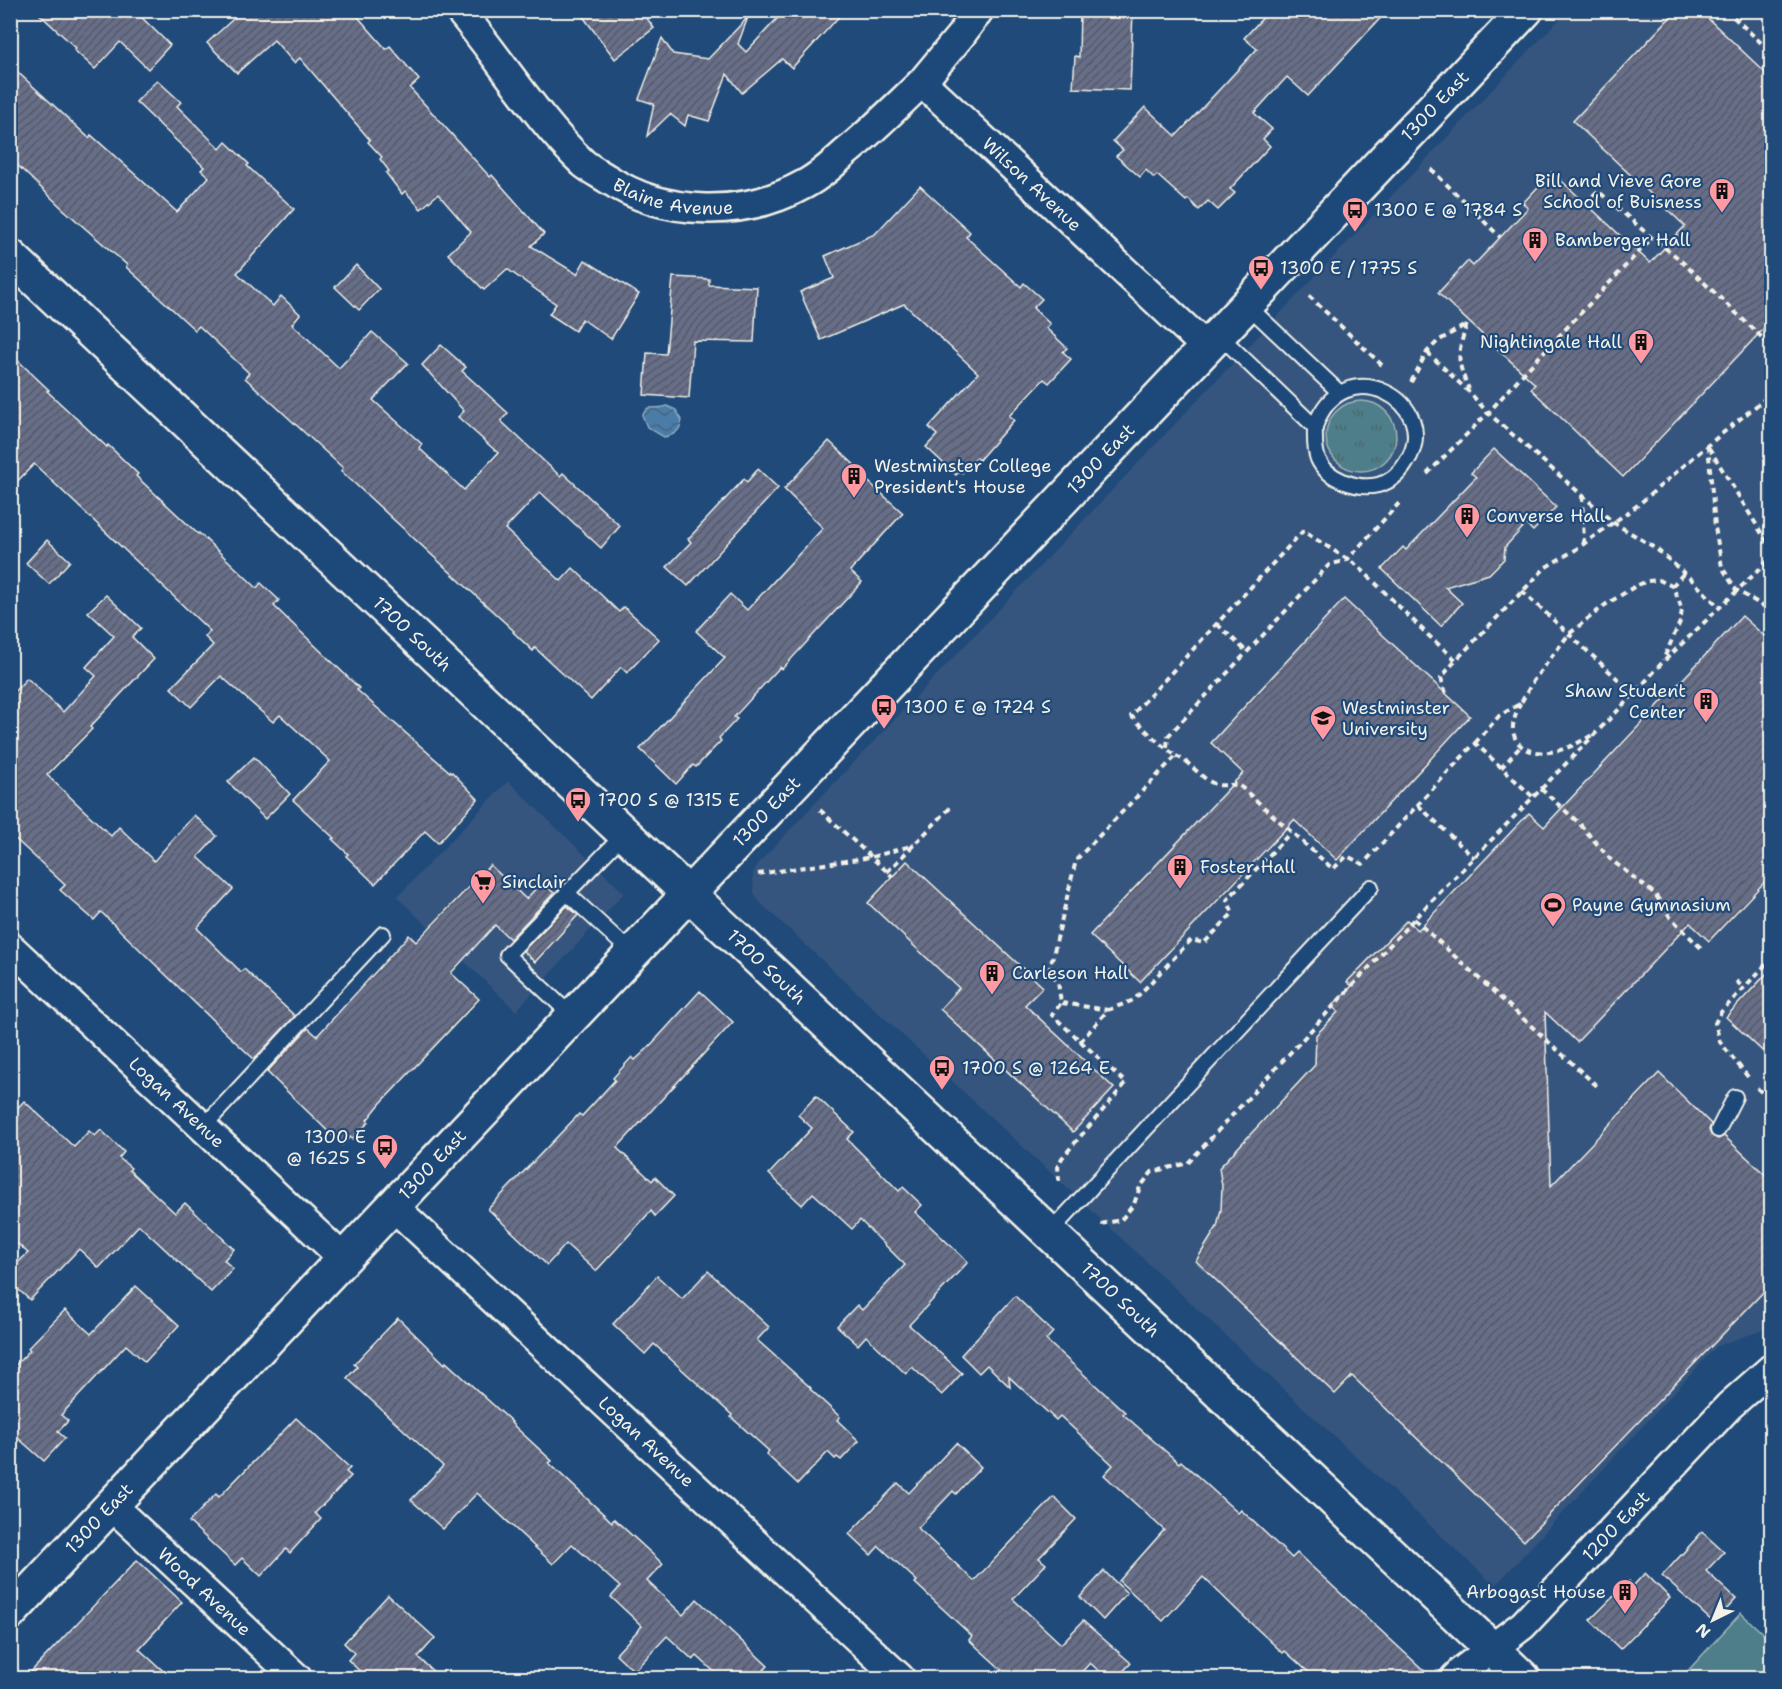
<svg xmlns="http://www.w3.org/2000/svg" width="1782" height="1689" font-family="'Shantell Sans',sans-serif">
	<defs>
		<pattern id="grass-tufts" width="24" height="20" patternUnits="userSpaceOnUse" patternTransform="scale(1.5)"><rect width="24" height="20" fill="#4e7e89"/><path d="M3 7l-1-3M5 7V3M7 7l1-3M15 17l-1-3M17 17v-4M19 17l1-3" fill="none" stroke="#4c666b"/></pattern>
		<pattern id="water-waves" width="16" height="10" patternUnits="userSpaceOnUse" patternTransform="scale(1.5)"><rect width="16" height="10" fill="#4a7ba7"/><path d="M0 5q4-4 8 0t8 0" fill="none" stroke="#4a647b"/></pattern>
		<pattern id="building-hatch" width="6" height="6" patternUnits="userSpaceOnUse" patternTransform="scale(1.5)"><rect width="6" height="6" fill="#666e89"/><path d="M-1 1l2-2M0 6l6-6M5 7l2-2" fill="none" stroke="#565964"/></pattern>
	</defs>
	<rect width="100%" height="100%" fill="#1f4a7a"/>
	<filter id="ink" filterUnits="userSpaceOnUse"><feTurbulence type="fractalNoise" baseFrequency=".0167" numOctaves="2"/><feDisplacementMap in="SourceGraphic" scale="12" xChannelSelector="R" yChannelSelector="G"/><feConvolveMatrix kernelMatrix="1 2 1 2 8 2 1 2 1" color-interpolation-filters="sRGB"/></filter>
	<g filter="url(#ink)">
		<!-- built -->
		<g fill="#34557e">
			<polygon points="1567,11 1771,11 1771,1327 1717,1346 1495,1586 767,909 757,899 754,892 753,881 753,873 758,864 766,855"/>
			<polygon points="508,781 624,893 516,1011 397,897"/>
		</g>
		<!-- grass -->
		<circle fill="url(#grass-tufts)" stroke="#a1b8b8" stroke-width="1.5" cx="1361" cy="436" r="35"/>
		<!-- garden -->
		<polygon fill="#4e7e89" stroke="#a1b8b8" stroke-width="1.5" points="1741,1613 1771,1641 1771,1671 1764,1678 1685,1678 1683,1676"/>
		<!-- water -->
		<path fill="url(#water-waves)" stroke="#8eaac1" stroke-width="1.5" d="M 667,406 L 676,410 L 682,420 C 680,431 675,435 664,437 L 647,427 L 642,415 L 648,408 C 654,407 661,409 667,406 Z"/>
		<!-- building -->
		<g fill="url(#building-hatch)" stroke="#f4f1e8" stroke-width="1.5">
			<polygon points="35,10 134,10 170,45 148,69 120,42 95,69 74,50 76,48"/>
			<polygon points="243,10 352,10 386,49 390,46 419,80 410,88 490,177 492,175 544,234 531,246 577,274 585,260 639,294 611,339 582,319 575,331 549,314 556,304 507,269 484,290 448,254 471,232 438,194 421,209 405,191 402,194 386,173 389,171 380,159 382,157 368,142 370,140 300,58 294,63 274,40 237,73 207,43"/>
			<polygon points="578,10 641,10 654,28 615,59"/>
			<polygon points="785,10 845,10 792,68 782,59 742,93 727,74 709,121 688,115 685,126 670,114 647,136 654,104 639,99 662,38 673,54 708,59 748,17 738,44 746,52"/>
			<polygon points="1080,10 1133,10 1130,90 1073,88 1075,56 1079,57"/>
			<polygon points="1270,10 1388,10 1308,96 1287,77 1254,113 1272,129 1263,139 1270,146 1230,189 1235,193 1218,210 1208,201 1199,210 1188,199 1186,201 1157,175 1154,178 1146,170 1140,177 1116,156 1123,150 1113,141 1145,107 1176,136 1257,49 1244,38"/>
			<polygon points="1677,10 1699,10 1772,79 1772,320 1623,477 1531,389 1535,384 1438,293 1468,261 1473,266 1528,208 1523,203 1552,172 1650,263 1685,226 1573,121"/>
			<polygon points="10,65 89,138 91,135 177,212 209,177 201,170 204,167 136,102 157,80 181,102 177,106 220,149 226,142 249,164 247,166 294,209 237,273 273,306 281,296 300,314 292,324 339,368 372,332 408,363 373,400 422,444 419,448 464,490 498,453 458,417 464,411 422,365 441,345 466,367 462,371 508,413 501,421 560,476 563,473 620,526 601,548 540,492 505,529 561,581 573,568 619,612 624,607 659,639 627,673 621,667 591,700 535,648 533,651 513,632 514,631 341,471 343,468 245,378 249,373 199,326 195,330 148,287 126,267 127,265 62,208 10,158"/>
			<polygon points="920,186 970,232 966,237 1021,287 1024,283 1042,299 1033,308 1050,324 1046,328 1067,348 1063,352 1071,359 1049,383 1044,379 1009,416 1014,420 979,460 976,457 962,473 960,471 956,475 926,447 937,435 929,427 978,373 904,304 821,340 800,292 834,278 825,256 875,234"/>
			<polygon points="356,265 379,289 359,310 335,287"/>
			<polygon points="673,277 709,279 709,285 757,287 754,342 693,341 689,398 644,395 647,353 666,354"/>
			<polygon points="10,353 49,390 47,391 107,447 108,445 138,474 136,476 198,534 199,533 257,588 261,583 279,600 274,606 359,688 357,690 451,773 452,772 478,799 438,843 425,831 375,884 346,856 348,854 332,839 334,838 293,800 330,761 280,715 273,722 221,676 191,707 171,688 213,645 205,637 210,631 34,464 10,489"/>
			<polygon points="829,441 862,472 860,474 903,513 850,571 862,582 782,669 780,667 734,717 737,719 719,738 721,741 696,767 693,765 676,784 640,749 725,658 696,631 730,594 747,610 823,528 784,489"/>
			<polygon points="1494,449 1556,507 1533,531 1526,524 1505,547 1504,559 1489,574 1445,587 1462,603 1441,626 1382,569 1403,547 1406,550 1476,477 1471,473"/>
			<polygon points="758,469 778,488 688,586 667,567 691,542 688,539 744,479 747,482"/>
			<polygon points="47,540 70,561 49,584 26,563"/>
			<polygon points="106,595 141,628 132,637 154,659 90,727 92,729 47,775 111,836 119,827 154,861 194,815 217,836 198,857 233,889 197,928 241,972 244,969 295,1016 254,1059 228,1035 101,912 94,920 60,890 65,885 10,834 10,696 27,678 63,712 96,676 86,667 114,636 88,612"/>
			<polygon points="1344,599 1470,716 1337,860 1294,820 1140,982 1090,935 1243,773 1211,743"/>
			<polygon points="1742,616 1772,643 1772,874 1709,941 1690,923 1577,1042 1545,1012 1551,1186 1659,1073 1711,1124 1709,1130 1711,1135 1718,1139 1724,1136 1772,1181 1772,1283 1524,1541 1352,1376 1335,1394 1196,1261 1217,1227 1221,1210 1222,1186 1219,1168 1315,1065 1316,1035 1338,1012 1332,1006 1352,986 1347,982 1407,920 1418,930 1529,813 1544,827"/>
			<polygon points="254,757 290,794 265,819 228,782"/>
			<polygon points="907,861 1043,987 1025,1005 1114,1088 1073,1132 940,1009 959,988 868,903"/>
			<polygon points="490,865 526,899 542,882 554,893 510,939 495,925 451,973 479,999 380,1104 367,1120 369,1122 352,1139 350,1137 342,1145 267,1072 308,1028 317,1036 409,935 416,942"/>
			<polygon points="567,906 578,915 535,962 523,951"/>
			<polygon points="1772,968 1772,1060 1726,1017"/>
			<polygon points="700,991 733,1022 617,1148 652,1181 655,1177 674,1196 655,1216 651,1211 596,1271 566,1244 547,1265 488,1209 579,1114 582,1116 615,1080 613,1078 632,1057 635,1060 647,1049"/>
			<polygon points="816,1096 854,1132 847,1139 899,1191 903,1187 922,1205 915,1212 968,1262 909,1325 962,1373 942,1395 912,1367 906,1374 866,1336 858,1345 837,1326 857,1305 862,1310 905,1265 860,1220 852,1229 813,1193 802,1205 769,1174 812,1128 798,1115"/>
			<polygon points="24,1101 74,1147 89,1131 95,1136 101,1130 124,1152 119,1158 131,1168 129,1170 175,1213 185,1203 234,1249 224,1260 233,1269 211,1292 139,1225 99,1268 79,1249 30,1300 10,1282 10,1270 28,1253 10,1237 10,1116"/>
			<polygon points="708,1271 769,1327 757,1340 811,1388 810,1389 840,1417 837,1420 859,1441 841,1460 837,1457 835,1459 828,1452 798,1484 766,1454 769,1451 731,1417 732,1415 654,1344 645,1354 613,1324 657,1276 682,1299"/>
			<polygon points="136,1286 179,1325 145,1362 126,1345 61,1415 68,1421 58,1432 65,1438 44,1461 10,1431 10,1371 30,1350 28,1348 65,1310 91,1334"/>
			<polygon points="1015,1296 1053,1332 1046,1340 1125,1412 1123,1414 1179,1463 1181,1461 1238,1513 1241,1510 1292,1558 1297,1553 1432,1678 1315,1678 1285,1651 1283,1653 1241,1614 1203,1577 1163,1621 1119,1581 1164,1530 1104,1475 1113,1465 1060,1416 1056,1420 1009,1377 1010,1387 987,1365 979,1373 961,1355"/>
			<polygon points="398,1318 445,1364 446,1362 512,1422 511,1423 552,1461 549,1463 612,1522 614,1519 663,1564 647,1581 683,1615 697,1599 768,1666 756,1678 721,1678 697,1656 693,1660 667,1636 634,1671 616,1654 642,1626 611,1597 620,1587 572,1544 553,1564 477,1493 443,1529 411,1500 443,1466 347,1378 357,1367 354,1364"/>
			<polygon points="296,1418 350,1468 346,1472 351,1476 315,1513 321,1519 290,1553 286,1549 261,1576 242,1558 235,1565 189,1522 216,1494 219,1497"/>
			<polygon points="956,1443 981,1467 956,1494 953,1491 918,1528 974,1581 1054,1497 1076,1519 1039,1558 1046,1564 1013,1599 1061,1644 1083,1621 1131,1663 1117,1678 1107,1678 1090,1663 1076,1678 1011,1678 969,1640 972,1636 915,1583 917,1581 879,1546 871,1555 849,1534 898,1483 909,1493"/>
			<polygon points="1702,1532 1724,1552 1706,1571 1736,1599 1714,1623 1662,1576"/>
			<polygon points="137,1560 182,1602 139,1649 171,1678 25,1678"/>
			<polygon points="1104,1571 1127,1593 1103,1620 1080,1597"/>
			<polygon points="1645,1573 1670,1598 1620,1649 1590,1620 1629,1581 1633,1586"/>
			<polygon points="388,1595 435,1638 418,1657 440,1678 367,1678 348,1660 354,1653 344,1643"/>
		</g>
		<g fill="none" stroke-linecap="round" stroke-linejoin="round">
			<!-- service casing -->
			<g stroke="#f4f1e8" stroke-width="18">
				<g id="service">
					<polyline points="1247,305 1340,393"/>
					<path d="M 1219,335 L 1315,427 C 1315,438 1314,449 1318,459 C 1327,479 1357,490 1378,485 C 1390,482 1400,473 1406,463 C 1446,402 1341,347 1315,427"/>
					<polyline points="567,893 633,954"/>
					<polyline points="573,1017 507,955 625,833"/>
					<polyline points="203,1127 383,934"/>
					<polyline points="1718,1130 1735,1097"/>
					<polyline points="1049,1233 1371,887"/>
				</g>
			</g>
			<!-- minor casing -->
			<g stroke="#f4f1e8" stroke-width="33">
				<g id="minor">
					<path id="s1" d="M 459,10 C 501,60 536,118 583,163 C 590,169 598,173 606,178 C 665,217 744,218 805,184 C 820,176 833,164 845,153 C 872,131 897,106 922,82"/>
					<path id="s2" d="M 979,10 L 961,35 L 922,82 L 1206,347"/>
					<path id="s3" d="M 10,947 L 344,1259"/>
					<path id="s4" d="M 393,1206 L 900,1678"/>
					<path id="s5" d="M 112,1506 L 297,1678"/>
					<path id="s6" d="M 1455,1678 L 1462,1671 L 1523,1625 L 1729,1406 L 1772,1368"/>
				</g>
			</g>
			<!-- tertiary casing -->
			<g stroke="#f4f1e8" stroke-width="38">
				<g id="tertiary">
					<path id="s7" d="M 10,256 L 1523,1678"/>
				</g>
			</g>
			<!-- secondary casing -->
			<g stroke="#f4f1e8" stroke-width="38">
				<g id="secondary">
					<path id="s8" d="M 10,1613 L 413,1185 L 1526,10"/>
				</g>
			</g>
			<!-- path -->
			<g stroke="#f4f1e8" stroke-width="4" stroke-dasharray="6 4.5" stroke-linecap="butt">
				<polyline points="1726,10 1772,53"/>
				<polyline points="1431,169 1500,237"/>
				<polyline points="1585,203 1598,191 1652,238 1677,257 1772,347"/>
				<polyline points="1309,296 1384,367"/>
				<polyline points="1427,352 1470,393 1488,413 1614,523 1654,547 1691,579 1719,607"/>
				<path d="M 1411,382 L 1427,352 L 1438,341 L 1467,324 C 1457,354 1456,360 1469,389"/>
				<polyline points="1708,445 1715,527 1722,567 1736,590 1772,611"/>
				<polyline points="1709,448 1772,550"/>
				<polyline points="1427,474 1488,413 1521,376 1652,238"/>
				<polyline points="1582,496 1584,543"/>
				<polyline points="1672,586 1684,573"/>
				<polyline points="1522,591 1634,694"/>
				<polyline points="1217,624 1247,652"/>
				<polyline points="1446,693 1441,678 1456,660"/>
				<path d="M 1520,703 C 1517,712 1512,722 1513,731 C 1517,754 1542,755 1560,750 C 1572,747 1583,740 1594,734"/>
				<polyline points="1475,743 1499,716 1521,703 1533,681 1569,634 1605,605 1634,587 1647,581 1659,580 1672,586 1678,598 1682,610 1680,622 1663,660"/>
				<polyline points="1167,747 1168,736 1329,565 1347,560 1401,501"/>
				<path d="M 1176,756 C 1191,762 1201,779 1215,784 C 1221,787 1231,784 1239,785 L 1333,869 L 1347,856 L 1363,864 L 1475,743 L 1533,797"/>
				<polyline points="1501,768 1521,746"/>
				<polyline points="1541,789 1579,823 1610,859 1655,894 1670,917 1703,950"/>
				<polyline points="1418,805 1474,858"/>
				<polyline points="820,810 893,877"/>
				<polyline points="887,872 951,807"/>
				<polyline points="758,874 872,857 914,845"/>
				<polyline points="1414,919 1598,1087"/>
				<polyline points="1736,981 1744,988"/>
				<polyline points="1062,1003 1108,1010"/>
				<polyline points="1080,1042 1108,1010 1134,1000 1191,940 1204,943 1233,913 1227,900 1291,832"/>
				<polyline points="1748,1077 1720,1042 1715,1023 1721,1012 1772,958"/>
				<polyline points="1757,1088 1772,1102"/>
				<polyline points="1059,1181 1058,1166 1062,1158 1126,1083 1052,1015 1061,1003 1058,981 1049,972 1076,860 1176,756 1158,742 1131,716 1303,531 1358,566 1428,635 1456,660 1546,567 1575,550 1638,505 1708,445 1772,393"/>
				<polyline points="1101,1224 1121,1220 1134,1204 1140,1187 1152,1172 1188,1163 1414,919 1634,694 1661,664 1772,557"/>
			</g>
			<!-- service -->
			<use href="#service" stroke="#1f4a7a" stroke-width="14"/>
			<!-- minor -->
			<use href="#minor" stroke="#1f4a7a" stroke-width="28"/>
			<!-- tertiary -->
			<use href="#tertiary" stroke="#1f4a7a" stroke-width="33"/>
			<!-- secondary -->
			<use href="#secondary" stroke="#1f4a7a" stroke-width="33"/>
		</g>
	</g>
	<!-- icons -->
	<defs>
		<g id="building-pin" transform="scale(1.35)"><path d="M0 17L-7.5 6A9.5 9.5 0 1 1 7.5 6Z" fill="#ff9aa2" stroke="#1f4a7a"/><path d="M-4-6H4V6H1V3H-1V6H-4ZM-2.5-4.3h1.7v1.8h-1.7ZM.8-4.3h1.7v1.8H.8ZM-2.5-1h1.7V.8h-1.7ZM.8-1h1.7V.8H.8Z" fill="#111"/></g>
		<g id="bus-pin" transform="scale(1.35)"><path d="M0 17L-7.5 6A9.5 9.5 0 1 1 7.5 6Z" fill="#ff9aa2" stroke="#1f4a7a"/><path d="M-5-6H5V4H4V6H2V4H-2V6H-4V4H-5ZM-3.5-4V0h7V-4ZM-3.5 1.2v1.5H-2V1.2ZM2 1.2v1.5H3.5V1.2Z" fill="#111"/></g>
		<g id="university-pin" transform="scale(1.35)"><path d="M0 17L-7.5 6A9.5 9.5 0 1 1 7.5 6Z" fill="#ff9aa2" stroke="#1f4a7a"/><path d="M0-5L7-2L0 1L-7-2ZM-4 1L0 2.5L4 1V4Q0 6-4 4Z" fill="#111"/></g>
		<g id="supermarket-pin" transform="scale(1.35)"><path d="M0 17L-7.5 6A9.5 9.5 0 1 1 7.5 6Z" fill="#ff9aa2" stroke="#1f4a7a"/><path d="M-6-5.5h2.5l.6 2H6L4.5 2H-2.5L-4.4-4H-6ZM-1.5 3.2a1.3 1.3 0 1 0 .1 0ZM3 3.2a1.3 1.3 0 1 0 .1 0Z" fill="#111"/></g>
		<g id="stadium-pin" transform="scale(1.35)"><path d="M0 17L-7.5 6A9.5 9.5 0 1 1 7.5 6Z" fill="#ff9aa2" stroke="#1f4a7a"/><path d="M0-5a6.5 5 0 1 0 0 10a6.5 5 0 1 0 0-10ZM-3.5-1.8h7v3.6h-7Z" fill="#111"/></g>
	</defs>
	<g fill-rule="evenodd">
		<use href="#building-pin" x="1722" y="191"/>
		<use href="#bus-pin" x="1355" y="210"/>
		<use href="#building-pin" x="1535" y="240"/>
		<use href="#bus-pin" x="1261" y="268"/>
		<use href="#building-pin" x="1641" y="342"/>
		<use href="#building-pin" x="854" y="476"/>
		<use href="#building-pin" x="1467" y="516"/>
		<use href="#building-pin" x="1706" y="701"/>
		<use href="#bus-pin" x="884" y="707"/>
		<use href="#university-pin" x="1323" y="718"/>
		<use href="#bus-pin" x="578" y="800"/>
		<use href="#building-pin" x="1180" y="867"/>
		<use href="#supermarket-pin" x="483" y="882"/>
		<use href="#stadium-pin" x="1553" y="905"/>
		<use href="#building-pin" x="992" y="973"/>
		<use href="#bus-pin" x="942" y="1068"/>
		<use href="#bus-pin" x="385" y="1147"/>
		<use href="#building-pin" x="1625" y="1592"/>
	</g>
	<g text-anchor="middle" dominant-baseline="central" stroke-width="4.5" stroke-linejoin="round" paint-order="stroke">
		<!-- street labels -->
		<g font-size="18" fill="#f4f1e8" stroke="#1f4a7a">
			<text stroke="none"><textPath href="#s8" startOffset="2074">1300 East</textPath></text>
			<text stroke="none"><textPath href="#s2" startOffset="242">Wilson Avenue</textPath></text>
			<text stroke="none"><textPath href="#s1" startOffset="296">Blaine Avenue</textPath></text>
			<text stroke="none"><textPath href="#s8" startOffset="1588">1300 East</textPath></text>
			<text stroke="none"><textPath href="#s7" startOffset="552">1700 South</textPath></text>
			<text stroke="none"><textPath href="#s8" startOffset="1102">1300 East</textPath></text>
			<text stroke="none"><textPath href="#s7" startOffset="1038">1700 South</textPath></text>
			<text stroke="none"><textPath href="#s3" startOffset="228">Logan Avenue</textPath></text>
			<text stroke="none"><textPath href="#s8" startOffset="616">1300 East</textPath></text>
			<text stroke="none"><textPath href="#s7" startOffset="1524">1700 South</textPath></text>
			<text stroke="none"><textPath href="#s4" startOffset="346">Logan Avenue</textPath></text>
			<text stroke="none"><textPath href="#s8" startOffset="130">1300 East</textPath></text>
			<text stroke="none"><textPath href="#s6" startOffset="222">1200 East</textPath></text>
			<text stroke="none"><textPath href="#s5" startOffset="126">Wood Avenue</textPath></text>
		</g>
		<!-- poi labels -->
		<g font-size="18" fill="#f4f1e8" stroke="#1f4a7a" text-anchor="start">
			<text x="1702" y="181" text-anchor="end">Bill and Vieve Gore<tspan x="1702" dy="21">School of Buisness</tspan></text>
			<text x="1374" y="210">1300 E @ 1784 S</text>
			<text x="1555" y="240">Bamberger Hall</text>
			<text x="1280" y="268">1300 E / 1775 S</text>
			<text x="1622" y="342" text-anchor="end">Nightingale Hall</text>
			<text x="874" y="466">Westminster College<tspan x="874" dy="21">President's House</tspan></text>
			<text x="1486" y="516">Converse Hall</text>
			<text x="1686" y="691" text-anchor="end">Shaw Student<tspan x="1686" dy="21">Center</tspan></text>
			<text x="904" y="707">1300 E @ 1724 S</text>
			<text x="1342" y="708">Westminster<tspan x="1342" dy="21">University</tspan></text>
			<text x="598" y="800">1700 S @ 1315 E</text>
			<text x="1200" y="867">Foster Hall</text>
			<text x="502" y="882">Sinclair</text>
			<text x="1572" y="905">Payne Gymnasium</text>
			<text x="1012" y="973">Carleson Hall</text>
			<text x="962" y="1068">1700 S @ 1264 E</text>
			<text x="366" y="1137" text-anchor="end">1300 E<tspan x="366" dy="21">@ 1625 S</tspan></text>
			<text x="1606" y="1592" text-anchor="end">Arbogast House</text>
		</g>
	</g>
	<!-- margin -->
	<rect width="1782" height="1689" fill="none" stroke="#1f4a7a" stroke-width="36"/>
	<rect x="18" y="18" width="1746" height="1653" fill="none" stroke="#f4f1e8" stroke-width="2" filter="url(#ink)"/>
	<!-- north arrow -->
	<g transform="translate(1713 1620) rotate(223)" stroke="#1f4a7a" stroke-width="4.5" paint-order="stroke">
	<path d="M0-4.5L10 22L0 15L-10 22Z" fill="#f4f1e8"/>
	<text y="-9" font-size="16" font-weight="bold" text-anchor="middle" fill="#f4f1e8">N</text>
	</g>
</svg>
